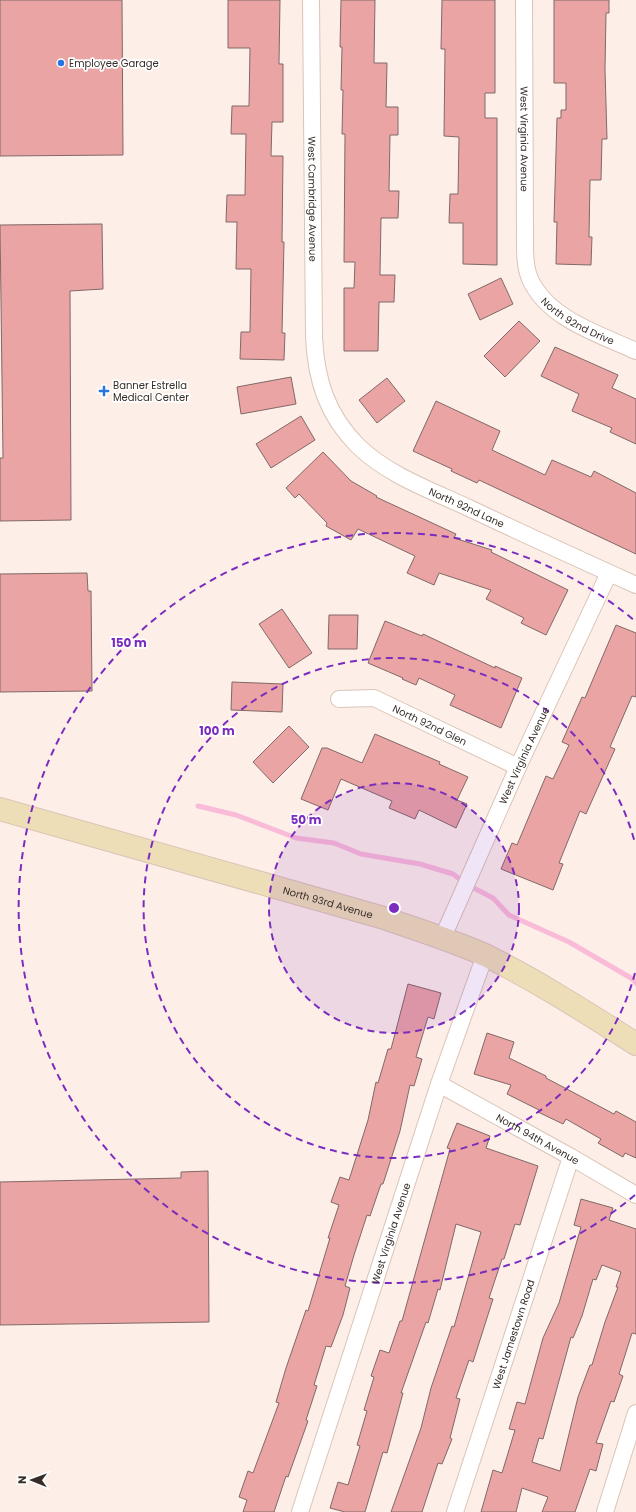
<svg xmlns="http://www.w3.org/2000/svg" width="636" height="1512" font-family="Poppins,sans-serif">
	<rect width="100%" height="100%" fill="#fdefe7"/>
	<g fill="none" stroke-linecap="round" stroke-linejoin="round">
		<!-- stream -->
		<polyline stroke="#fabbd8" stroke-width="5" points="198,806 236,815 296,838 334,843 361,854 420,864 453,874 466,884 493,898 509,915 569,942 631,978 636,983"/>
	</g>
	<!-- building -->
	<g fill="#e9a4a3" stroke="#816968" fill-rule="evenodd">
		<polygon points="0,0 122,0 123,155 0,156"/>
		<polygon points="228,0 280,0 279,64 283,64 283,122 272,122 271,156 283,156 282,242 284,242 282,333 285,333 284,360 240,359 241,332 250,332 251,269 236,269 237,222 226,222 227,195 245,195 246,134 231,134 232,106 249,106 250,48 228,48"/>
		<polygon points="341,0 375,0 374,63 387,63 386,107 398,107 398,135 390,135 389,191 399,191 398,218 381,218 380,275 395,275 394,302 379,302 378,351 344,351 344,288 354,288 355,262 344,262 345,134 342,134 343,90 341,90 342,47 340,47"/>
		<polygon points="442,0 495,0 495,93 485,93 485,118 497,118 497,265 463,264 463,223 449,223 450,194 458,194 459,137 444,136 445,49 441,49"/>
		<polygon points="554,0 609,0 609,13 606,13 605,69 607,139 602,139 601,180 590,180 589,237 592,237 591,265 556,264 557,222 554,222 557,118 561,118 561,110 566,110 566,83 554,83"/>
		<polygon points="102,224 103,289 70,291 71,520 0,521 0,458 3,458 0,225"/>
		<polygon points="501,278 513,304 480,320 468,294"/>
		<polygon points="519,321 540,341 505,377 484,356"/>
		<polygon points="555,347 618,375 612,388 636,399 636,444 610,432 612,428 572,411 579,394 541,376"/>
		<polygon points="291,377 296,404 241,414 237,387"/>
		<polygon points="387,378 405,401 377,423 359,400"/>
		<polygon points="436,401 500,431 492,450 545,475 552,460 591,477 594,471 636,493 636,554 479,480 477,483 451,471 452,469 413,451"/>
		<polygon points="301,416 315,440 271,468 256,444"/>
		<polygon points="323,452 351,481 377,496 376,497 456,534 454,538 492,550 491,552 568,590 546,635 521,623 524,618 486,599 491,590 439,573 434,585 407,573 415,556 358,529 351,540 326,526 327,523 299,494 295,498 286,488"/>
		<polygon points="87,573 88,591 91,591 92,691 0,692 0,574"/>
		<polygon points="282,609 312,653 289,668 259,624"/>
		<polygon points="329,615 358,615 357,649 328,649"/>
		<polygon points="385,621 422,636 423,634 495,668 495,666 522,678 501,728 450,705 455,695 419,678 416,685 402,679 403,678 368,663"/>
		<polygon points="616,625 636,633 636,697 632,696 610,747 615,749 586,814 580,811 559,863 563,864 553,890 501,869 512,843 517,845 546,776 553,779 569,745 562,742 582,697 585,698"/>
		<polygon points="232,682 283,684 282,712 231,710"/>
		<polygon points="289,726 309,747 273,783 253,762"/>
		<polygon points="375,734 440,762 439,764 468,777 457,800 467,804 456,828 419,810 415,819 389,808 392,801 341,779 328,810 301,799 322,748 327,748 362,763"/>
		<polygon points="408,984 441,993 434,1019 428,1017 416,1057 422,1059 414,1086 410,1085 400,1131 383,1184 381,1184 370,1216 367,1215 354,1255 345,1286 350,1288 343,1315 331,1347 326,1346 314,1385 317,1386 306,1420 308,1421 288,1477 286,1476 274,1512 243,1512 247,1500 239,1497 248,1471 253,1473 279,1403 276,1402 286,1368 306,1310 308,1311 330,1238 328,1238 339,1205 331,1202 340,1177 349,1180 368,1120 376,1082 378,1083 388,1049 391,1049"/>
		<polygon points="487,1033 514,1042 509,1058 546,1076 546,1078 614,1114 616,1111 636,1122 636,1158 625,1153 623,1157 598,1143 601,1139 566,1119 563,1124 538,1112 539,1110 507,1094 511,1085 474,1074"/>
		<polygon points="457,1123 490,1136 486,1148 538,1166 520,1225 515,1224 504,1259 502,1259 489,1298 493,1299 473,1362 469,1360 456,1398 460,1399 450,1438 452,1439 442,1464 438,1463 422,1512 391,1512 421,1428 431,1388 452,1326 454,1327 481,1232 456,1224 440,1290 438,1289 428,1323 426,1322 401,1393 403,1393 387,1453 383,1452 365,1512 345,1512 330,1508 338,1482 348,1485 360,1446 357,1445 367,1411 364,1410 374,1377 371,1376 380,1350 389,1353 400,1321 402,1321 450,1149 447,1148"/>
		<polygon points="208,1171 209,1322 0,1325 0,1182 181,1178 181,1172"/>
		<path d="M 581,1199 L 613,1208 L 609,1220 L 636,1229 L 636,1334 L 632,1333 L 619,1374 L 623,1376 L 614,1402 L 611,1401 L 596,1443 L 603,1444 L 596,1471 L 590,1469 L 575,1512 L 542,1512 L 548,1497 L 522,1488 L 516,1512 L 481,1512 L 493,1470 L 502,1473 L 515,1430 L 509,1429 L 517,1402 L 525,1404 L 543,1338 L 559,1303 L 581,1227 L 574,1225 ZM 602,1265 L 621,1272 L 616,1287 L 618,1287 L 605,1322 L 592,1365 L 590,1365 L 578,1397 L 560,1471 L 532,1462 L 539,1438 L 543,1439 L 571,1337 L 573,1338 L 582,1316 L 593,1279 L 596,1280 Z"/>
	</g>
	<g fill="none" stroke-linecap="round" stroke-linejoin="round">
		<!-- street casing -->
		<g stroke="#dbc4b7" stroke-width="18">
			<g id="street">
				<path id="s1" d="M 311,0 L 314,337 C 316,380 327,415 358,446 C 389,476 433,491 471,509 C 526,535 581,560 636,585"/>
				<path id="s2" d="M 524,0 L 525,231 C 525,246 524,265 530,279 C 548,319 599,334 636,351"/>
				<path id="s3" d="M 339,699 L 374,698 L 518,767"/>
				<path id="s4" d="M 442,939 L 518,767 L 609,573"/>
				<path id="s5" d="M 439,1084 L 571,1157 L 636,1195"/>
				<path id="s6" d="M 300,1512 L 439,1084 L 485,955"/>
				<path id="s7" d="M 455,1512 L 571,1157"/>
				<polyline points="605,1512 636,1413"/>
			</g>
		</g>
		<!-- secondary casing -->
		<g stroke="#dbc4b7" stroke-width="24">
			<g id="secondary">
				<path id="s8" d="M 0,809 L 384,918 C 418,930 454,941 487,956 C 539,982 587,1013 636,1044"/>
			</g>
		</g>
		<!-- street -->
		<use href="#street" stroke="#fff" stroke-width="16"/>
		<!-- secondary -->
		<use href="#secondary" stroke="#eedeb7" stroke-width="22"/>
	</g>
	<!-- distance rings -->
	<circle cx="394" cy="908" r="125" fill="#7b2cbf" fill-opacity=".12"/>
	<g fill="none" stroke="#7b2cbf" stroke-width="2" stroke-dasharray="7 5">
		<circle cx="394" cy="908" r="125"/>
		<path d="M635 973A250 250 0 1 1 635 843"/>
		<path d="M635 1195A375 375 0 1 1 635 621"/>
	</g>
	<!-- markers -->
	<g fill="#2675e0" stroke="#fff" stroke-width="1.5">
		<circle cx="61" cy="63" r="4"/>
		<path d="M102 385h4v4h4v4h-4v4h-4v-4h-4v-4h4z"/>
	</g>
	<g text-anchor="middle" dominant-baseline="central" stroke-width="3.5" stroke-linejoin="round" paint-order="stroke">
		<!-- poi labels -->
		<g font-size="10" fill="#362d28" stroke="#fff" text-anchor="start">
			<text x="69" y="63">Employee Garage</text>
			<text x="113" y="385">Banner Estrella<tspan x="113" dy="12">Medical Center</tspan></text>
		</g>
		<!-- street labels -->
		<g font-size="10" fill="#362d28" stroke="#fff">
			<text stroke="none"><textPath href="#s2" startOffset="139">West Virginia Avenue</textPath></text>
			<text stroke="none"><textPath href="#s1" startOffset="199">West Cambridge Avenue</textPath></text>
			<text stroke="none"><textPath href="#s2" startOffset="345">North 92nd Drive</textPath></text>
			<text stroke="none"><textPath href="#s1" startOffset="583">North 92nd Lane</textPath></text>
			<text stroke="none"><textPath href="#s3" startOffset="97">North 92nd Glen</textPath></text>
			<text stroke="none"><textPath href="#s4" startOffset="201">West Virginia Avenue</textPath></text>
			<text stroke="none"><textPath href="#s8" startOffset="341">North 93rd Avenue</textPath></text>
			<text stroke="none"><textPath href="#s5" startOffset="113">North 94th Avenue</textPath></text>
			<text stroke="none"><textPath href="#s6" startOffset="293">West Virginia Avenue</textPath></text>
			<text stroke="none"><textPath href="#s7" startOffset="187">West Jamestown Road</textPath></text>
		</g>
	</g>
	<circle cx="394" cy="908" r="6" fill="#7b2cbf" stroke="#fff" stroke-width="2"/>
	<g font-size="12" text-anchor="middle" font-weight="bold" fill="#7b2cbf" stroke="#fff" stroke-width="3.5" stroke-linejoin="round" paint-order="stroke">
		<text x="129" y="647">150 m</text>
		<text x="217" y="735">100 m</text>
		<text x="306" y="824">50 m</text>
	</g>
	<!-- north arrow -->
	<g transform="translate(32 1480) rotate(271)" stroke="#ffffff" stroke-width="3" paint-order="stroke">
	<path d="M0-3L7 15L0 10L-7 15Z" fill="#362d28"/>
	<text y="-6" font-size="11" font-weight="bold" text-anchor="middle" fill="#362d28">N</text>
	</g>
</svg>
